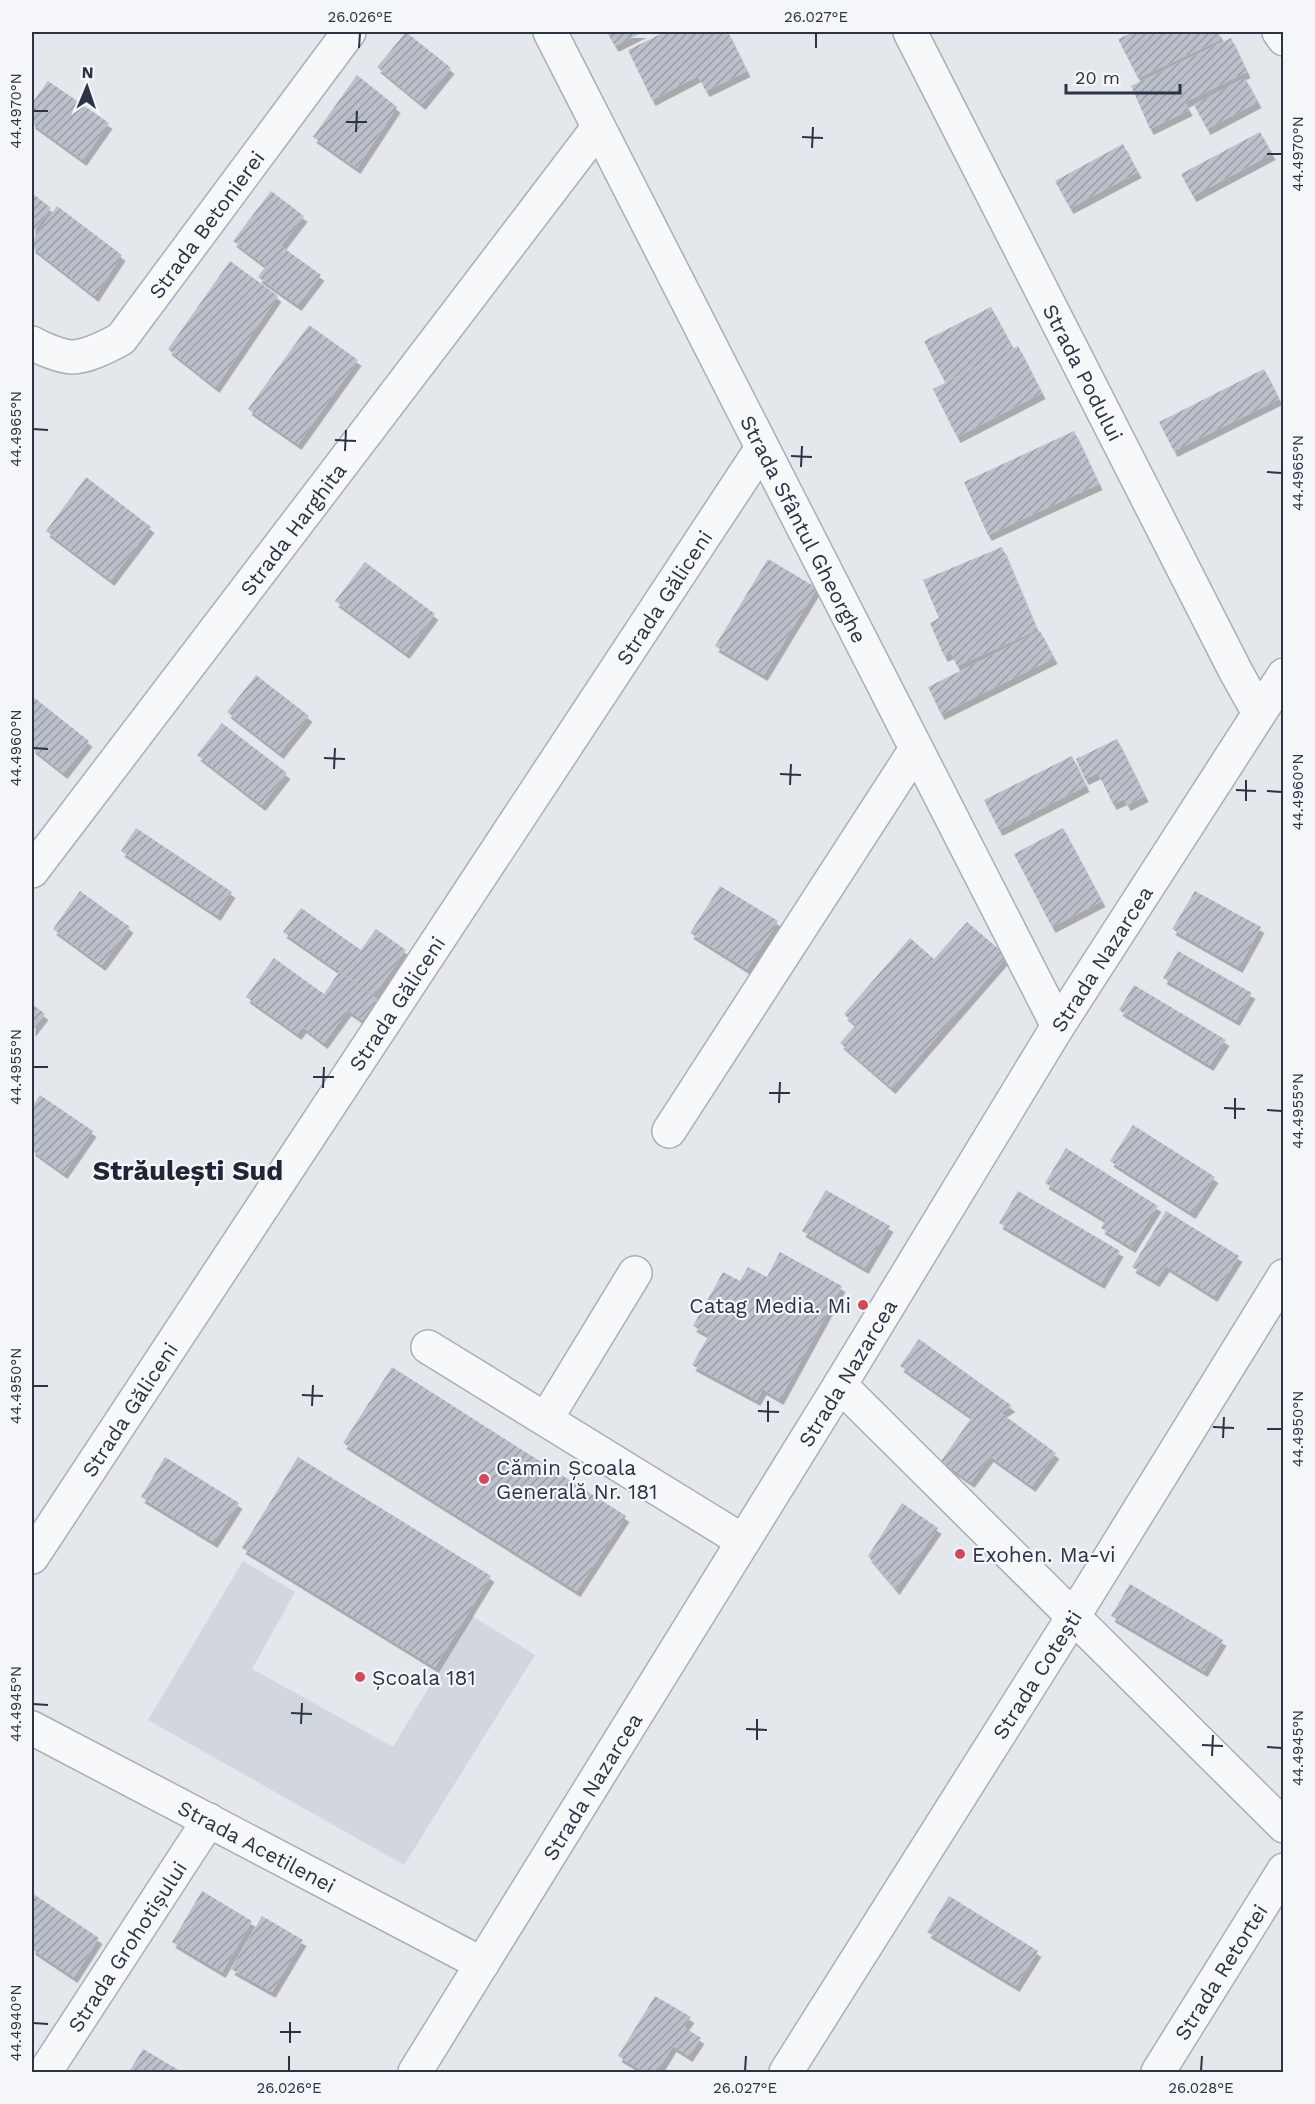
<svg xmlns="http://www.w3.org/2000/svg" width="1315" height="2104" font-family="'Work Sans',sans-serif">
	<defs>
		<pattern id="building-hatch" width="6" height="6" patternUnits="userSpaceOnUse" patternTransform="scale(1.5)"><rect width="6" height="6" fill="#bbc0ca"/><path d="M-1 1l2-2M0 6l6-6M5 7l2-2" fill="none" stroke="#989da6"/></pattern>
		<filter id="shadow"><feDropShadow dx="3.5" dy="6" stdDeviation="0" flood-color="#0004"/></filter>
	</defs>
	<rect width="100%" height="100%" fill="#e4e7ec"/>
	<!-- built -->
	<polygon fill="#d2d6de" points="243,1561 295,1592 252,1669 393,1747 472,1616 535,1655 404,1865 148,1720"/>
	<!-- building -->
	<g fill="url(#building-hatch)" filter="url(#shadow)">
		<polygon points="406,32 451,68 422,104 377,67"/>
		<polygon points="607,32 643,32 615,46"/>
		<polygon points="665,32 728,32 747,71 706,91 698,76 652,100 628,50"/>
		<polygon points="1134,32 1188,32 1189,34 1194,32 1218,32 1222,39 1138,78 1118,39"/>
		<polygon points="1231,38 1247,72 1185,102 1189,110 1150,129 1131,86"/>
		<polygon points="357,75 397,107 357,168 313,137"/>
		<polygon points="1245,78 1258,102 1207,129 1194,105"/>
		<polygon points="48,81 109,123 83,160 32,123 32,103"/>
		<polygon points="1260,132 1272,154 1193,196 1181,174"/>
		<polygon points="1123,144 1138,172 1070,208 1055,181"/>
		<polygon points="271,191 304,216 281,246 321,275 298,305 258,277 266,266 233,241"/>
		<polygon points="32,193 51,208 32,233"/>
		<polygon points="57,206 122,255 95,296 32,247 32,241"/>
		<polygon points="230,261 278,296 216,387 168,349"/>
		<polygon points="991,307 1013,348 945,382 924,341"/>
		<polygon points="309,325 358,360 298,444 248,409"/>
		<polygon points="1018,346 1042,393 957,437 933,389"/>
		<polygon points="1264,369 1279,399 1174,451 1159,422"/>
		<polygon points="1074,431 1099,484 988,535 964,482"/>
		<polygon points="86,477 151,527 111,580 46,531"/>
		<polygon points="1002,547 1037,630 957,666 951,653 944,656 930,623 939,618 923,580"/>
		<polygon points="768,559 817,588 764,675 715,646"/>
		<polygon points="365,562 435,614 406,653 335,601"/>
		<polygon points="1040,631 1054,658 941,714 928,687"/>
		<polygon points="256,675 309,716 280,753 227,712"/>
		<polygon points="32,696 89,741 64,773 32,748"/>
		<polygon points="222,723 287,773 262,805 197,755"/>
		<polygon points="1117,739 1145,796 1127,805 1124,799 1113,804 1098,773 1085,779 1076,759"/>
		<polygon points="1072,756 1086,786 999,830 984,800"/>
		<polygon points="136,828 232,892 217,915 121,851"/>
		<polygon points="1063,828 1102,901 1052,927 1014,854"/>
		<polygon points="720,886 778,921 747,969 690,933"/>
		<polygon points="80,891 130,927 102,965 53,929"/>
		<polygon points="1195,891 1261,927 1239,967 1172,929"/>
		<polygon points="301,908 361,950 376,929 406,950 374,995 283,932"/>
		<polygon points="967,922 1007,956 892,1088 840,1043 856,1025 844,1014 910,938 934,959"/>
		<polygon points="1178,951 1252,993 1236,1020 1163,978"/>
		<polygon points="274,958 324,994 339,972 377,999 362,1020 348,1010 324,1043 303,1027 298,1034 246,997"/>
		<polygon points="1134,985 1226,1040 1210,1065 1119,1010"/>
		<polygon points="32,1004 45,1014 32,1031"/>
		<polygon points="40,1095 93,1131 64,1173 32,1150 32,1107"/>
		<polygon points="1133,1125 1215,1177 1192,1213 1110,1161"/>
		<polygon points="1066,1148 1158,1206 1132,1247 1101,1228 1106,1220 1045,1183"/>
		<polygon points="826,1190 890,1226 865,1268 802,1231"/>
		<polygon points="1018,1191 1120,1251 1101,1283 999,1223"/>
		<polygon points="1166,1211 1239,1256 1214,1296 1166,1266 1156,1281 1132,1267"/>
		<polygon points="780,1252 842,1286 780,1399 763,1389 757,1400 692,1365 709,1335 693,1326 723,1272 740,1281 748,1267 767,1277"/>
		<polygon points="919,1339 1012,1406 1001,1413 1056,1453 1032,1486 990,1456 971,1482 941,1461 972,1417 900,1366"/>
		<polygon points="392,1367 626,1516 577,1591 343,1443"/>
		<polygon points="165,1457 239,1503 214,1542 141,1497"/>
		<polygon points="298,1457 491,1576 435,1667 242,1548"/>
		<polygon points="902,1503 938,1528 896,1589 868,1556"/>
		<polygon points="1130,1584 1223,1640 1204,1671 1111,1616"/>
		<polygon points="202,1891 252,1921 222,1972 172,1942"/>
		<polygon points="32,1893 99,1938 74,1977 32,1949"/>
		<polygon points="949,1896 1038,1951 1016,1986 927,1932"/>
		<polygon points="262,1916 303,1940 272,1992 231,1969"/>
		<polygon points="655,1996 691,2017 684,2027 701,2038 689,2056 673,2046 657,2072 645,2072 618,2056"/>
		<polygon points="143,2049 182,2072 129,2072"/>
	</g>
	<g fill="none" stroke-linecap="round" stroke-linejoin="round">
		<!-- minor casing -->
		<g stroke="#a9aeb7" stroke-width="36">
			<g id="minor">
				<path id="s1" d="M 550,32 L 1058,1026"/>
				<path id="s2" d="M 910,32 L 1236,672 L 1259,713"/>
				<polyline points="1279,32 1284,39"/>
				<path id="s3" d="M 32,343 C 40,348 62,357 72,357 C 87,357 108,346 121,339 L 349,32"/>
				<path id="s4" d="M 32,871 L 598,128"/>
				<polyline points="669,1131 916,749"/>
				<polyline points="428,1347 743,1541"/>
				<polyline points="840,1385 1284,1826"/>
				<polyline points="546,1419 635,1273"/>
				<path id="s5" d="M 32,1557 L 762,448"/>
				<path id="s6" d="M 32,1728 L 482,1964"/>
				<path id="s7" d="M 45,2072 L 209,1820"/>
				<path id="s8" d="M 415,2072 L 840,1385 L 1058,1026 L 1284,675"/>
				<path id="s9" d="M 786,2072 L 1088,1593 L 1284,1276"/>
				<path id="s10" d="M 1158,2072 L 1284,1870"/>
			</g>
		</g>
		<!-- minor -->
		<use href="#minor" stroke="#f7f8fa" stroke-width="33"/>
	</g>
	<!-- ticks -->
	<path fill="none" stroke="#2b3445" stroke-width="2" d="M 359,48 L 360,33M 816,48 L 816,33M 33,111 L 48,111M 346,122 L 367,122M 356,132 L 357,111M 802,137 L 823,138M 812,148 L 813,127M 1267,154 L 1282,154M 33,429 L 48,430M 335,440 L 356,441M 345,451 L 346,430M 791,456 L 812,457M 801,467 L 802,446M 1267,472 L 1282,473M 33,748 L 48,749M 324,758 L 345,759M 334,769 L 335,748M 780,774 L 801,775M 790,785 L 791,764M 1236,790 L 1256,791M 1267,791 L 1282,792M 1246,801 L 1246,780M 33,1067 L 48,1067M 313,1077 L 334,1077M 323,1088 L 324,1067M 769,1093 L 790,1093M 779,1103 L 780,1082M 1224,1108 L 1245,1109M 1267,1110 L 1282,1111M 1235,1119 L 1235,1098M 33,1386 L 48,1386M 302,1395 L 323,1396M 312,1406 L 313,1385M 758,1411 L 779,1412M 768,1422 L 768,1401M 1213,1427 L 1234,1428M 1267,1429 L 1282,1429M 1223,1438 L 1224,1417M 33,1704 L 48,1705M 291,1713 L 312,1714M 301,1724 L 302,1703M 746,1729 L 767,1730M 757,1740 L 757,1719M 1202,1745 L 1223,1746M 1267,1747 L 1282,1748M 1212,1756 L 1213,1735M 33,2023 L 48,2024M 280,2032 L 301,2032M 290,2043 L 290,2022M 289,2071 L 289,2056M 745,2071 L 746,2056M 1201,2071 L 1202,2056"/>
	<!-- markers -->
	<g fill="#d1495b" stroke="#f4f6f9" stroke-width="2">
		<circle cx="863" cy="1305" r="6"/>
		<circle cx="484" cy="1479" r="6"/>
		<circle cx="960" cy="1554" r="6"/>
		<circle cx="360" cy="1677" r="6"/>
	</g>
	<g text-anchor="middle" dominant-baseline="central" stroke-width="4.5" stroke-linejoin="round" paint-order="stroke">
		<!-- street labels -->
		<g font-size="21" fill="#2b3445" stroke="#f4f6f9">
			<text stroke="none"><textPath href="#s3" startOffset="238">Strada Betonierei</textPath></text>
			<text stroke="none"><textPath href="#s2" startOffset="382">Strada Podului</textPath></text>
			<text stroke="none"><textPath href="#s4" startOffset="430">Strada Harghita</textPath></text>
			<text stroke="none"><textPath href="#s1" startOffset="558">Strada Sfântul Gheorghe</textPath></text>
			<text stroke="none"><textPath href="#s5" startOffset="1149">Strada Găliceni</textPath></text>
			<text stroke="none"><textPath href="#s8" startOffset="1308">Strada Nazarcea</textPath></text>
			<text stroke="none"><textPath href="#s5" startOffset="663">Strada Găliceni</textPath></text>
			<text stroke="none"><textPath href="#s8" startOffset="822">Strada Nazarcea</textPath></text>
			<text stroke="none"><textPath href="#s5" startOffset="177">Strada Găliceni</textPath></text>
			<text stroke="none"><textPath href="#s9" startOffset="470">Strada Cotești</textPath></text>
			<text stroke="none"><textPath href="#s8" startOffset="336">Strada Nazarcea</textPath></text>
			<text stroke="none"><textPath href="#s6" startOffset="254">Strada Acetilenei</textPath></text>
			<text stroke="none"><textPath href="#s7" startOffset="150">Strada Grohotișului</textPath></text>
			<text stroke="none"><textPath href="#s10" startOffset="118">Strada Retortei</textPath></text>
		</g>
		<!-- poi labels -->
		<g font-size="21" fill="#2b3445" stroke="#f4f6f9" text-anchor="start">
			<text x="851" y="1305" text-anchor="end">Catag Media. Mi</text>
			<text x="496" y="1467">Cămin Școala<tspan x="496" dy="24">Generală Nr. 181</tspan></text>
			<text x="972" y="1554">Exohen. Ma-vi</text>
			<text x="372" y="1677">Școala 181</text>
		</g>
		<!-- district labels -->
		<g font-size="27" font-weight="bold" fill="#1d2536" stroke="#f4f6f9">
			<text x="188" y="1171">Străulești Sud</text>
		</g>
	</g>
	<!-- border -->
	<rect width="1315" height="2104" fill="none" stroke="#f4f6f9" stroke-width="66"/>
	<!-- north arrow -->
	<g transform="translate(87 87) rotate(2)" stroke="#f4f6f9" stroke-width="4.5" paint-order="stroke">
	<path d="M0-4.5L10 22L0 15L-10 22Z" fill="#2b3445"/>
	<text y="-9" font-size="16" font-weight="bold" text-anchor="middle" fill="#2b3445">N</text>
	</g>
	<!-- scale -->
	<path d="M1066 84v9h114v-9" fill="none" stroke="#2b3445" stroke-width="3"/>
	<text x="1075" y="84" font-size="18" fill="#2b3445" stroke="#f4f6f9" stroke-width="4.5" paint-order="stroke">20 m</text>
	<rect x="33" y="33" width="1249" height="2038" fill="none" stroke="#2b3445" stroke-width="2"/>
	<g font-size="15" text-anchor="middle" fill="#2b3445">
		<text x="360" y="22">26.026°E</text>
		<text x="816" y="22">26.027°E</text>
		<text transform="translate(16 111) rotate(-90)" y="5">44.4970°N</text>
		<text transform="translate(1298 154) rotate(-90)" y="5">44.4970°N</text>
		<text transform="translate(16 429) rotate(-90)" y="5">44.4965°N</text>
		<text transform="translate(1298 473) rotate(-90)" y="5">44.4965°N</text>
		<text transform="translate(16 748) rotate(-90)" y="5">44.4960°N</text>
		<text transform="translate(1298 792) rotate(-90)" y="5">44.4960°N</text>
		<text transform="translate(16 1067) rotate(-90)" y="5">44.4955°N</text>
		<text transform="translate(1298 1111) rotate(-90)" y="5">44.4955°N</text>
		<text transform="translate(16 1386) rotate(-90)" y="5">44.4950°N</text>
		<text transform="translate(1298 1429) rotate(-90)" y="5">44.4950°N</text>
		<text transform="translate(16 1704) rotate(-90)" y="5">44.4945°N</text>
		<text transform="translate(1298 1748) rotate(-90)" y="5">44.4945°N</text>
		<text transform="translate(16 2023) rotate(-90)" y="5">44.4940°N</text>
		<text x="289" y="2093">26.026°E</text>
		<text x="745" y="2093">26.027°E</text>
		<text x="1201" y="2093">26.028°E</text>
	</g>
</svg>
